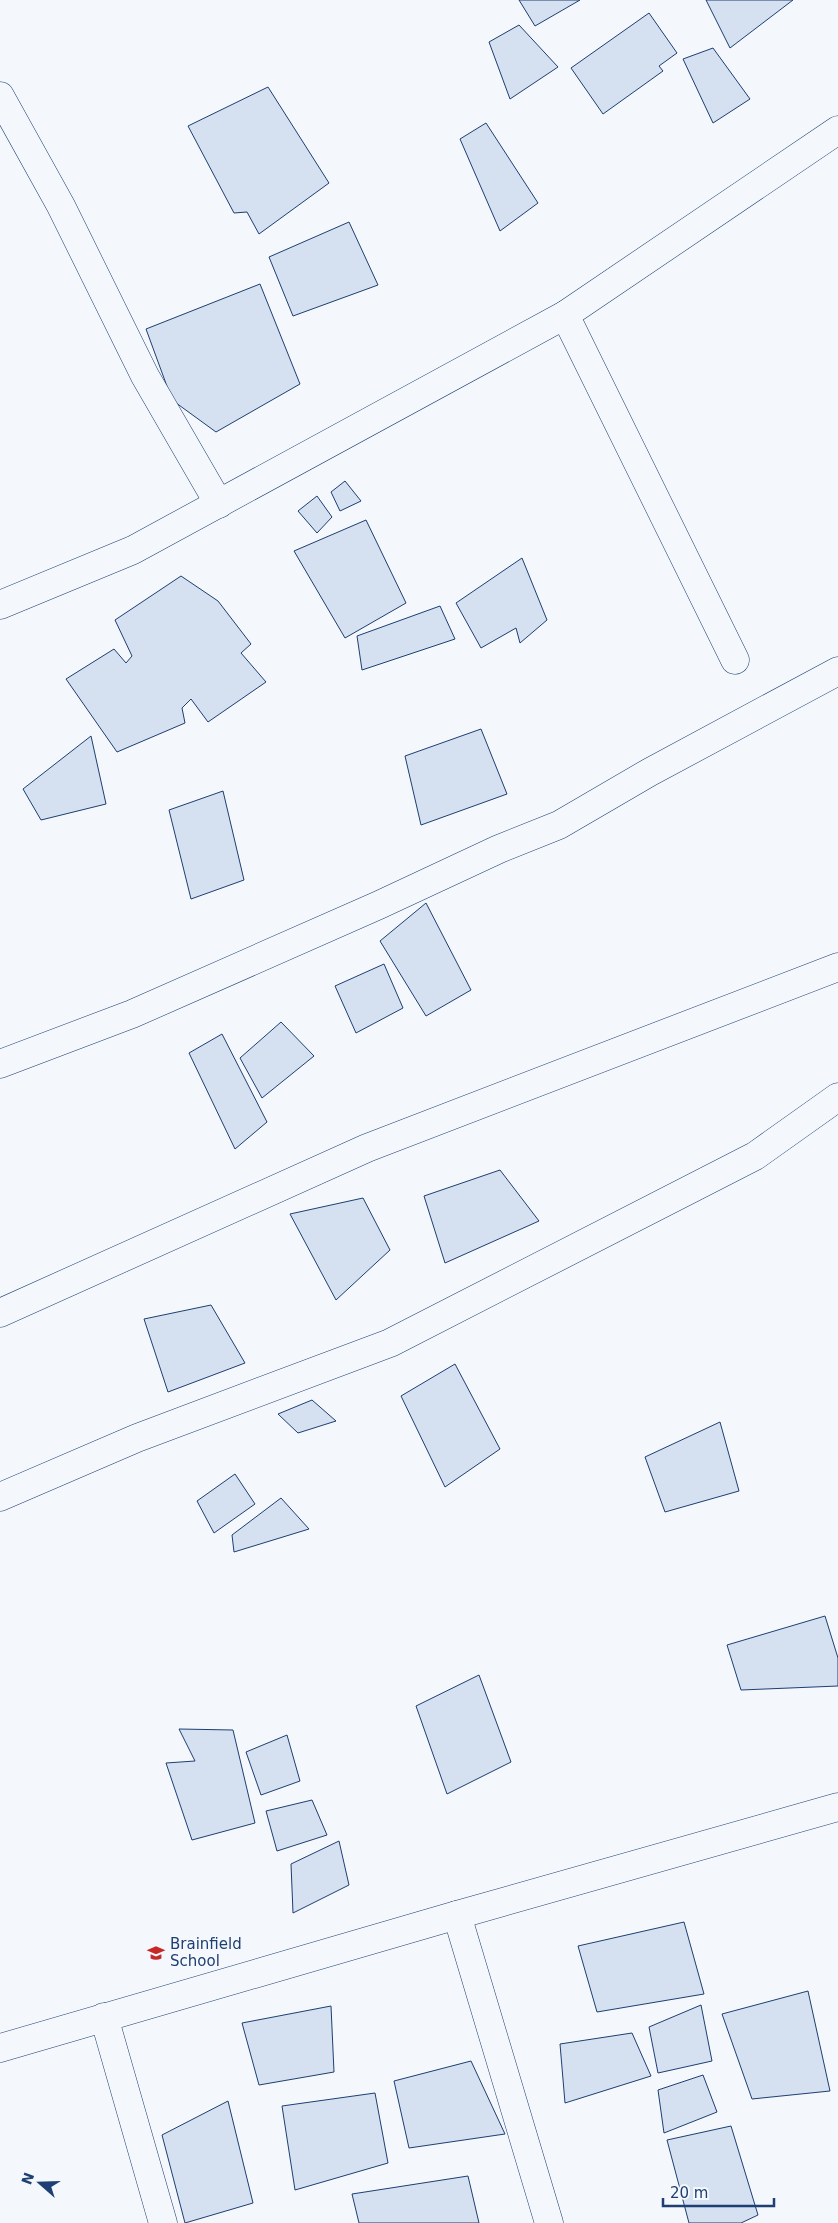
<svg xmlns="http://www.w3.org/2000/svg" width="838" height="2223" font-family="'DejaVu Sans',sans-serif">
	<rect width="100%" height="100%" fill="#f4f7fb"/>
	<!-- building -->
	<g fill="#d5e0f0" stroke="#1d3f73">
		<polygon points="519,0 580,0 535,26"/>
		<polygon points="706,0 793,0 730,48"/>
		<polygon points="649,13 677,53 659,66 663,71 603,114 571,68"/>
		<polygon points="519,25 558,67 510,99 489,42"/>
		<polygon points="713,48 750,99 713,123 683,59"/>
		<polygon points="268,87 329,183 259,234 247,212 234,213 188,126"/>
		<polygon points="486,123 538,203 500,231 460,139"/>
		<polygon points="349,222 378,285 293,316 269,257"/>
		<polygon points="260,284 300,384 216,432 172,400 146,329"/>
		<polygon points="345,481 361,501 340,511 331,492"/>
		<polygon points="317,496 332,517 317,533 298,511"/>
		<polygon points="366,520 406,603 345,638 294,551"/>
		<polygon points="522,558 547,620 520,643 516,628 481,648 456,603"/>
		<polygon points="181,576 218,601 251,644 241,653 266,682 208,722 191,699 182,708 185,723 117,752 66,679 114,649 126,663 132,656 115,620"/>
		<polygon points="440,606 455,639 362,670 357,636"/>
		<polygon points="481,729 507,794 421,825 405,756"/>
		<polygon points="91,736 106,804 41,820 23,789"/>
		<polygon points="223,791 244,880 191,899 169,810"/>
		<polygon points="426,903 471,990 426,1016 380,941"/>
		<polygon points="384,964 403,1008 356,1033 335,986"/>
		<polygon points="281,1022 314,1056 262,1098 240,1058"/>
		<polygon points="222,1034 267,1122 235,1149 189,1053"/>
		<polygon points="500,1170 539,1221 445,1263 424,1196"/>
		<polygon points="363,1198 390,1250 336,1300 290,1214"/>
		<polygon points="211,1305 245,1363 168,1392 144,1319"/>
		<polygon points="455,1364 500,1449 445,1487 401,1396"/>
		<polygon points="312,1400 336,1421 298,1433 278,1414"/>
		<polygon points="720,1422 739,1491 665,1512 645,1457"/>
		<polygon points="235,1474 255,1504 214,1533 197,1501"/>
		<polygon points="281,1498 309,1529 234,1552 232,1535"/>
		<polygon points="825,1616 838,1658 838,1686 741,1690 727,1645"/>
		<polygon points="479,1675 511,1762 447,1794 416,1706"/>
		<polygon points="179,1729 233,1730 255,1823 192,1840 166,1763 195,1761"/>
		<polygon points="287,1735 300,1781 261,1795 246,1752"/>
		<polygon points="312,1800 327,1835 277,1851 266,1811"/>
		<polygon points="339,1841 349,1885 293,1913 291,1864"/>
		<polygon points="684,1922 704,1994 597,2012 578,1946"/>
		<polygon points="808,1991 830,2091 752,2099 722,2014"/>
		<polygon points="701,2005 712,2061 658,2073 649,2027"/>
		<polygon points="331,2006 334,2072 259,2085 242,2023"/>
		<polygon points="632,2033 651,2076 565,2103 560,2044"/>
		<polygon points="471,2061 505,2134 409,2148 394,2081"/>
		<polygon points="703,2075 717,2112 664,2133 658,2090"/>
		<polygon points="375,2093 388,2163 295,2190 282,2106"/>
		<polygon points="228,2101 253,2203 185,2223 162,2135"/>
		<polygon points="731,2126 758,2215 741,2223 689,2223 667,2140"/>
		<polygon points="468,2176 479,2223 359,2223 352,2194"/>
	</g>
	<g fill="none" stroke-linecap="round" stroke-linejoin="round">
		<!-- street casing -->
		<g stroke="#1d3f73" stroke-width="29">
			<g id="street">
				<polyline points="0,96 61,206 145,376 219,504"/>
				<polyline points="565,315 735,660"/>
				<polyline points="0,605 133,550 565,315 838,130"/>
				<polyline points="0,1064 132,1014 379,905 499,849 559,825 650,772 838,671"/>
				<polyline points="0,1313 367,1148 838,967"/>
				<polyline points="0,1497 137,1438 390,1343 755,1156 838,1097"/>
				<polyline points="457,1915 549,2223"/>
				<polyline points="104,2017 163,2223"/>
				<polyline points="0,2048 457,1915 838,1807"/>
			</g>
		</g>
		<!-- street -->
		<use href="#street" stroke="#f4f7fb" stroke-width="28"/>
	</g>
	<!-- icons -->
	<defs>
		<g id="school-bare" transform="scale(1.35)"><path d="M0-5L7-2L0 1L-7-2ZM-4 1L0 2.5L4 1V4Q0 6-4 4Z" fill="#c62828" stroke="#f4f7fb" stroke-width="2.5" paint-order="stroke"/></g>
	</defs>
	<g fill-rule="evenodd">
		<use href="#school-bare" x="156" y="1953"/>
	</g>
	<g text-anchor="middle" dominant-baseline="central" stroke-width="4" stroke-linejoin="round" paint-order="stroke">
		<!-- poi labels -->
		<g font-size="15" fill="#1d3f73" stroke="#f4f7fb" text-anchor="start">
			<text x="170" y="1944">Brainfield<tspan x="170" dy="17">School</tspan></text>
		</g>
	</g>
	<!-- north arrow -->
	<g transform="translate(40 2183) rotate(290)" stroke="#f4f7fb" stroke-width="4" paint-order="stroke">
	<path d="M0-4L9 19L0 12L-9 19Z" fill="#1d3f73"/>
	<text y="-8" font-size="14" font-weight="bold" text-anchor="middle" fill="#1d3f73">N</text>
	</g>
	<!-- scale -->
	<path d="M663 2198v8h111v-8" fill="none" stroke="#1d3f73" stroke-width="2.5"/>
	<text x="670" y="2198" font-size="15" fill="#1d3f73" stroke="#f4f7fb" stroke-width="4" paint-order="stroke">20 m</text>
</svg>
